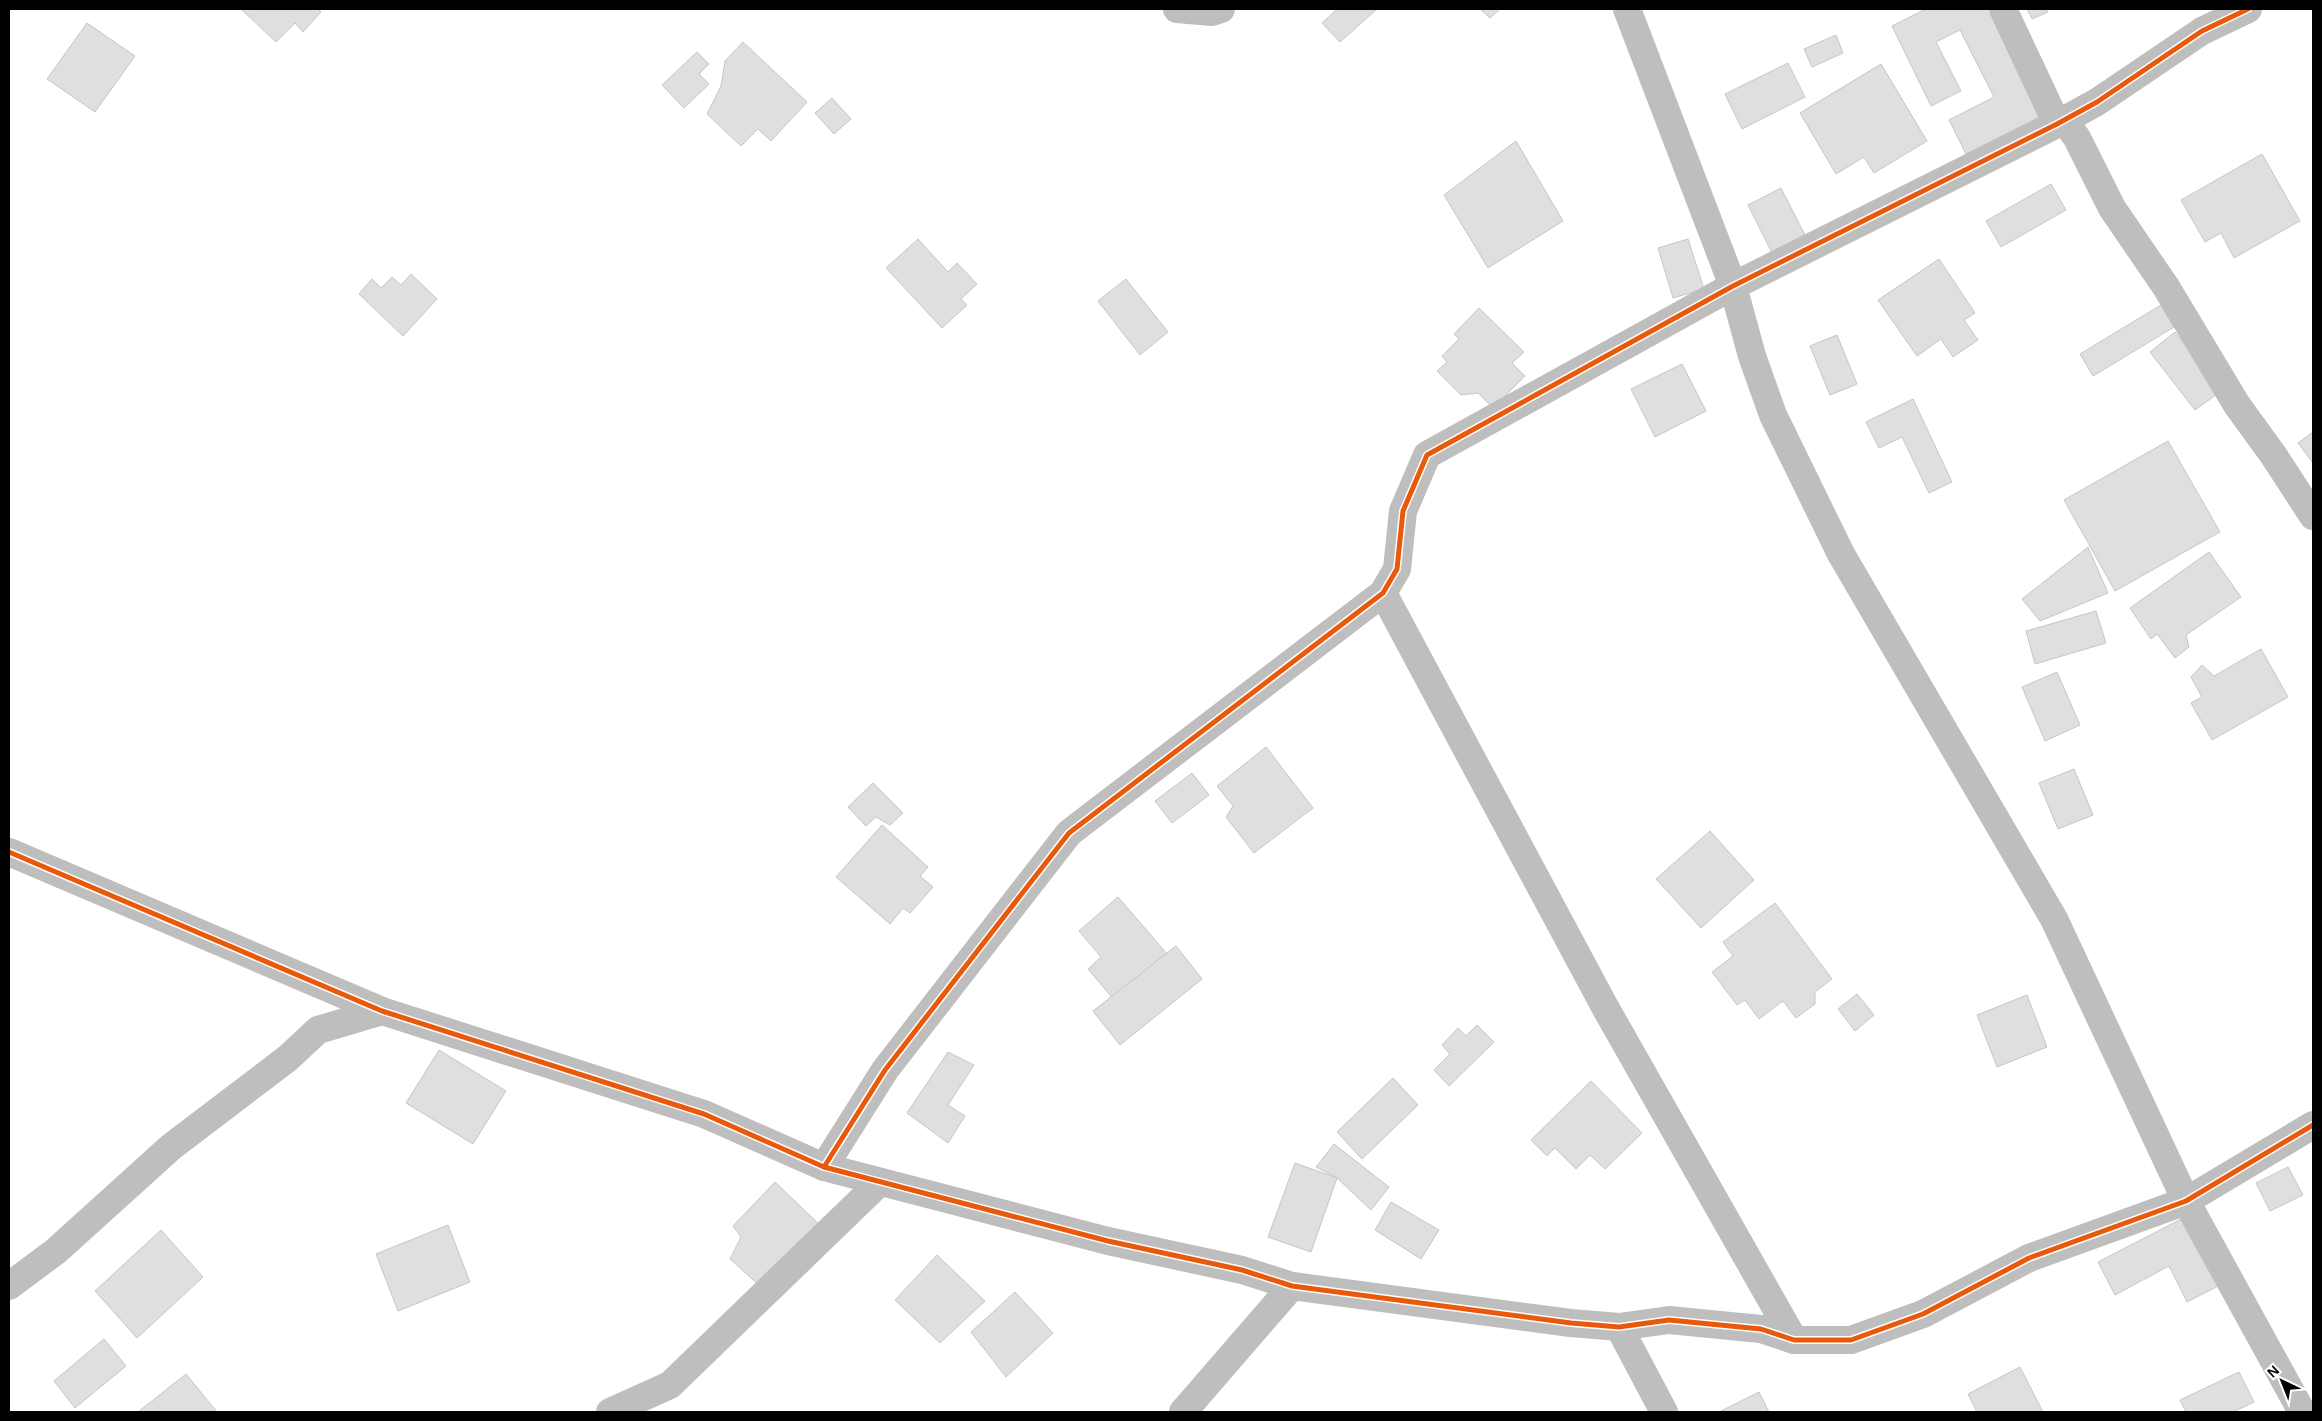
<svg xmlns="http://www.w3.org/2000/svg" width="2322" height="1421" font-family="Arial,sans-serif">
	<rect width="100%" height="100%" fill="#fff"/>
	<!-- building -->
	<g fill="#dfdfdf" stroke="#c6c6c6">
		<polygon points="241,9 318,9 321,12 303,32 295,23 276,42"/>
		<polygon points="1337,9 1377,9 1340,42 1322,23"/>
		<polygon points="1480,9 1500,9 1490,18"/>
		<polygon points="1926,9 1990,9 2043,115 1966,154 1949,120 1994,97 1960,30 1936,42 1961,91 1931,106 1892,26"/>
		<polygon points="2027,9 2046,9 2048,12 2032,19"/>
		<polygon points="87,23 135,56 95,112 47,79"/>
		<polygon points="1836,35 1843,53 1812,67 1804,49"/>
		<polygon points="743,42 807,102 771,141 758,129 741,146 707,114 721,86 725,61"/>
		<polygon points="697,52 709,64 699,74 709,84 684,108 662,85"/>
		<polygon points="1788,63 1805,97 1742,129 1725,94"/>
		<polygon points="1881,64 1927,141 1874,173 1864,157 1836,174 1800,113"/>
		<polygon points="832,98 851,119 834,134 815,113"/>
		<polygon points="1516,141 1563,221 1488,268 1444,195"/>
		<polygon points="2262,154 2300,221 2234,258 2221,233 2205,242 2181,200"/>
		<polygon points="2051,184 2066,210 2001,247 1986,221"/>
		<polygon points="1781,188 1805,235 1779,267 1748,205"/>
		<polygon points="918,239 948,272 957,263 977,284 961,299 967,305 942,328 886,268"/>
		<polygon points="1688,239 1704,289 1673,298 1658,248"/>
		<polygon points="1939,259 1975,313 1964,320 1978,340 1953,357 1941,339 1917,356 1878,300"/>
		<polygon points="411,274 437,299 403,336 359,294 372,279 381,288 392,277 401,285"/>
		<polygon points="1126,279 1168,332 1140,355 1098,301"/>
		<polygon points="2161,305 2174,327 2093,376 2080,354"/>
		<polygon points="1479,308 1524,352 1512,363 1525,376 1493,408 1478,393 1461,395 1437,371 1447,362 1442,356 1459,339 1454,334"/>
		<polygon points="2175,332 2220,392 2195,410 2150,352"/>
		<polygon points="1837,335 1857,384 1830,395 1810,346"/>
		<polygon points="1682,364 1706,411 1655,437 1631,389"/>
		<polygon points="1913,399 1952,482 1929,493 1902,437 1879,448 1866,422"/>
		<polygon points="2313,432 2313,463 2298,443"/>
		<polygon points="2168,441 2220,532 2115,591 2064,500"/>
		<polygon points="2088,547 2108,593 2040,621 2022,599"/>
		<polygon points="2209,552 2241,597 2186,635 2189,647 2175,658 2157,634 2151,639 2130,608"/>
		<polygon points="2096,611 2106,643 2035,664 2026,631"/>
		<polygon points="2261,649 2288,697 2212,740 2191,703 2202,697 2191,677 2202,665 2214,676"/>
		<polygon points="2057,672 2080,725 2045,741 2022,687"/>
		<polygon points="1266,747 1313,808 1254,853 1226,817 1233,806 1217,786"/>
		<polygon points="2074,769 2093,815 2058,829 2039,783"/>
		<polygon points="1192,773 1209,795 1172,823 1155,801"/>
		<polygon points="873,783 903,813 890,825 876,817 866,826 848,807"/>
		<polygon points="882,825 928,867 920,876 933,887 910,913 903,908 890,924 836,877"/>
		<polygon points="1710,831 1754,880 1701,928 1656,879"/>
		<polygon points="1118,897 1168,955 1115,1001 1088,969 1101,957 1079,931"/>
		<polygon points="1775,903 1832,979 1815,992 1815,1004 1796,1018 1783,1001 1759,1019 1745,1000 1737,1005 1712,972 1733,956 1723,942"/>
		<polygon points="1176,946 1202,979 1120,1045 1093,1011"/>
		<polygon points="1857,994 1874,1015 1855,1031 1838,1009"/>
		<polygon points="2027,995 2047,1047 1997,1067 1977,1015"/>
		<polygon points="1477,1025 1494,1042 1449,1086 1434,1070 1450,1054 1442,1045 1458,1028 1466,1036"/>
		<polygon points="439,1050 506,1091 473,1144 406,1103"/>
		<polygon points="948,1052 974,1065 948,1105 965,1116 948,1143 907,1113"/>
		<polygon points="1393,1078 1418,1105 1362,1159 1337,1132"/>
		<polygon points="1591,1081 1642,1133 1605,1169 1590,1155 1576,1169 1555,1148 1547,1156 1531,1140"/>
		<polygon points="1334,1144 1389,1187 1371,1210 1337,1178 1316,1167"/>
		<polygon points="1295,1163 1337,1178 1311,1252 1268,1237"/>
		<polygon points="2288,1167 2303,1195 2270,1211 2256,1183"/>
		<polygon points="775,1182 823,1228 763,1289 730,1259 741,1237 733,1226"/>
		<polygon points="1391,1202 1439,1230 1421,1259 1375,1230"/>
		<polygon points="2185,1217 2220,1285 2187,1302 2169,1266 2115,1295 2098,1262"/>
		<polygon points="448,1225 470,1282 398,1311 376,1254"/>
		<polygon points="161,1230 203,1277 137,1338 95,1291"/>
		<polygon points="937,1255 985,1301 940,1343 895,1300"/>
		<polygon points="1015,1292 1053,1333 1006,1377 971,1332"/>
		<polygon points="104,1339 126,1366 75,1408 54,1381"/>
		<polygon points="2020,1367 2043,1412 1977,1412 1968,1394"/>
		<polygon points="2239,1372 2254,1402 2233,1412 2186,1412 2180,1400"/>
		<polygon points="186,1374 217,1412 138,1412"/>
		<polygon points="1759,1392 1769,1412 1719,1412"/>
	</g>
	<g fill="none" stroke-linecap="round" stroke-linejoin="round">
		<!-- minor -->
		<g stroke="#bebebe" stroke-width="28">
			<polyline points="1177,9 1212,12 1221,9"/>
			<polyline points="1627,9 1733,286 1752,356 1773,415 1841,554 2054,919 2186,1201 2302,1412"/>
			<polyline points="2003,9 2057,124"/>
			<polyline points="2064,120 2077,138 2112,208 2166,287 2237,405 2274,456 2313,516"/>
			<polyline points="1383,593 1605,1007 1794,1340"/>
			<polyline points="9,852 382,1011 704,1114 824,1167 1108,1241 1242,1270 1292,1286 1571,1323 1619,1327 1669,1320 1761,1329 1794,1340 1851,1340 1923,1314 2029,1258 2186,1201 2313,1125"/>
			<polyline points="824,1167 885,1070 1069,833 1383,593 1397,569 1403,511 1427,455 1733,286 2057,124 2097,102 2202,31 2248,9"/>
			<polyline points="9,1286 56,1251 171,1147 288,1058 318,1030 382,1011"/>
			<polyline points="1619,1327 1664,1412"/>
			<polyline points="610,1412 670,1385 880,1182"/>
			<polyline points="1183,1412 1292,1286"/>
		</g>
		<!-- cycleway casing -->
		<g stroke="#fff" stroke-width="8">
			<g id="cycleway">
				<polyline points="9,852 382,1011 704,1114 824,1167 1108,1241 1242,1270 1292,1286 1571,1323 1619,1327 1669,1320 1761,1329 1794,1340 1851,1340 1923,1314 2029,1258 2186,1201 2313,1125"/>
				<polyline points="824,1167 885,1070 1069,833 1383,593 1397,569 1403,511 1427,455 1733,286 2057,124 2097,102 2202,31 2248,9"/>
			</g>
		</g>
		<!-- cycleway -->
		<use href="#cycleway" stroke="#e8590c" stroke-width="5"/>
	</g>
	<!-- border -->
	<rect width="2322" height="1421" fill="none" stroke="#000000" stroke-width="20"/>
	<!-- north arrow -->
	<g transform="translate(2282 1381) rotate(317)" stroke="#ffffff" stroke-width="4" paint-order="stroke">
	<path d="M0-4L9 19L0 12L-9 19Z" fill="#000000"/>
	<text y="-8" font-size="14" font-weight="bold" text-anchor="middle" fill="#000000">N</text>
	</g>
</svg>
